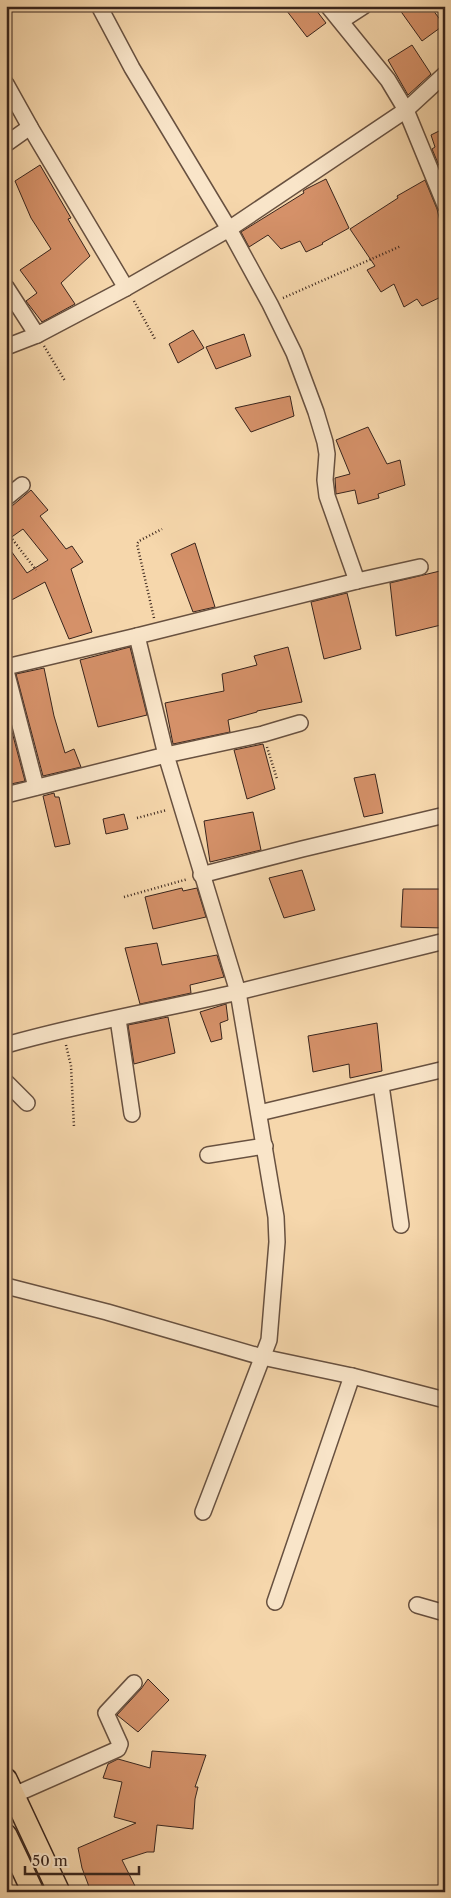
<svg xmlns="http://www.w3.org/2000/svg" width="451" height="1898" font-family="'Libre Caslon Text',serif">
	<rect width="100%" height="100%" fill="#f6d7ac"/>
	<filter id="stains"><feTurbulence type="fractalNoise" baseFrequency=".004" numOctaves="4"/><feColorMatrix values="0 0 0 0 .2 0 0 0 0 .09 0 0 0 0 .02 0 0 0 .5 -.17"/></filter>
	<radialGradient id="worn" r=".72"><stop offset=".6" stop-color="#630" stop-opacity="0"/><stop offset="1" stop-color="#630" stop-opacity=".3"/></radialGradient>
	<!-- building -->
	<g fill="#d59169" stroke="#38241c">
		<polygon points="283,6 313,6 326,23 307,37"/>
		<polygon points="397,6 430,6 444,25 422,41"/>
		<polygon points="412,45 431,74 408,95 388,60"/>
		<polygon points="445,128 445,180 432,149 435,147 431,135"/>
		<polygon points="40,165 71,218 68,219 90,256 61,283 75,304 42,322 26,301 37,293 20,270 51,249 31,218 15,181"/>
		<polygon points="326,179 349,228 322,243 323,244 306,252 300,241 281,249 268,235 249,247 241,232 304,193 303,191 306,189"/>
		<polygon points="425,180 437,209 441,225 445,223 445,295 422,306 417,299 404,307 394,284 381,292 367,270 375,266 350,229 398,198 397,196"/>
		<polygon points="193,330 204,348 178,363 169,344"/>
		<polygon points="244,334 251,356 216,369 206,347"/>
		<polygon points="290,396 294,416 251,432 235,408"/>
		<polygon points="368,427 387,464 400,460 405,485 378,494 379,498 358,504 355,490 336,494 335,478 350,474 336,440"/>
		<polygon points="31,490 48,510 40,516 66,549 72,546 83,562 71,569 92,632 69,639 45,582 6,603 6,544 27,573 48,560 23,529 6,541 6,511"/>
		<polygon points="195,543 215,607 193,612 171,554"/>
		<polygon points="440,571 445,595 445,624 396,636 390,583"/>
		<polygon points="347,593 361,649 324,659 311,602"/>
		<polygon points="130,647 147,715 98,727 80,660"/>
		<polygon points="288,647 302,702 257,711 257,712 228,720 230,732 173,744 165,703 224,691 222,674 257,665 254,656"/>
		<polygon points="44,668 54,716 65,753 74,749 81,767 43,776 16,674"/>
		<polygon points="6,709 25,781 6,785"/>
		<polygon points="263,744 275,789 247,799 234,750"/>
		<polygon points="375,774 383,813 364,817 354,778"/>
		<polygon points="54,793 55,797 59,797 70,844 55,847 43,796"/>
		<polygon points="253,812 261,850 210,862 204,821"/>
		<polygon points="124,814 128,829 106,834 103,819"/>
		<polygon points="302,870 315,910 284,918 269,878"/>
		<polygon points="182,888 183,891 197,888 206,917 153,929 145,897"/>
		<polygon points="403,889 443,889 444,928 401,927"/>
		<polygon points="157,943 162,965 217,955 224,977 190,985 191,993 140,1004 125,948"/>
		<polygon points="226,1004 228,1020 220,1023 222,1039 211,1042 200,1012"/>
		<polygon points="168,1017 175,1053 134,1064 128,1025"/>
		<polygon points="377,1023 382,1071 350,1078 349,1064 313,1072 308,1036"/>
		<polygon points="148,1679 169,1700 138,1732 117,1715 141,1689"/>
		<polygon points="152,1751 206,1755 195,1787 198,1787 195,1799 193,1829 157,1825 154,1852 147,1852 122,1860 138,1892 91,1892 82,1868 78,1848 136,1823 114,1817 122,1782 103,1778 108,1764 118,1759 150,1768"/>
	</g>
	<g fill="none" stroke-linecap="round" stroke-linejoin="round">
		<!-- minor casing -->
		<g stroke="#685140" stroke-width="18">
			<g id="minor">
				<polyline points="341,21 364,6"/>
				<polyline points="445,74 406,110 445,205"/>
				<polyline points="6,84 30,127 126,288"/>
				<polyline points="6,144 30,127"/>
				<polyline points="6,287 37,335 126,288 229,229 406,110 388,80 328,6"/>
				<polyline points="6,347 37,335"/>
				<polyline points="6,498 22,485"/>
				<polyline points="357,581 420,567"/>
				<polyline points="6,667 137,636"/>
				<polyline points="6,671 36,787"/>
				<polyline points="300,723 263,734 166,755 238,992 445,941"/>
				<polyline points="6,795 166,755 137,636 357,581 327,496 325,480 327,454 325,442 316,412 294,353 270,304 229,229 132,68 99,6"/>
				<polyline points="201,875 302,849 445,815"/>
				<polyline points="118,1019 132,1114"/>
				<path d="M 6,1045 C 82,1023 161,1010 238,992 L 276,1217 L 277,1242 L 269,1340 L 203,1512"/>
				<polyline points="6,1082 27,1103"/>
				<polyline points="381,1085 401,1225"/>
				<polyline points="259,1113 445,1069"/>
				<polyline points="208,1155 265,1146"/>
				<polyline points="6,1286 107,1312 262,1357 352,1376 445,1400"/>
				<polyline points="275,1602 352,1376"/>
				<polyline points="417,1605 445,1613"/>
				<polyline points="14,1795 118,1749 120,1744 106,1713 134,1683"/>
			</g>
		</g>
		<!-- highway casing -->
		<g stroke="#38241c" stroke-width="24">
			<g id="highway">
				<polyline points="6,1779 59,1892"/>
				<polyline points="6,1835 33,1892"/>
			</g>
		</g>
		<!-- path -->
		<g stroke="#38241c" stroke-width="2.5" stroke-dasharray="1 2.5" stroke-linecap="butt">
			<polyline points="283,298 401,246"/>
			<polyline points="134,301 155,339"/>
			<polyline points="44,346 65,381"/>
			<polyline points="6,531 36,570"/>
			<polyline points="154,618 137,544 139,541 162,529"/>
			<polyline points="267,747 277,779"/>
			<polyline points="137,818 167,810"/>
			<polyline points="124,897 188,879"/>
			<polyline points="66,1045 71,1066 74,1127"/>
		</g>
		<!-- minor -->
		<use href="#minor" stroke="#f9e5c9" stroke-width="15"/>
		<!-- highway -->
		<use href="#highway" stroke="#f6d7ac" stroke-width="21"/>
	</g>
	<!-- margin -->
	<rect width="451" height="1898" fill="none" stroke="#f6d7ac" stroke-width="25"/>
	<rect x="8" y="8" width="436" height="1883" fill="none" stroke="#38241c" stroke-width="2.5"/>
	<rect x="12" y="12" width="426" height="1873" fill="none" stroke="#38241c"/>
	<!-- scale -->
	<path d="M25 1866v8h114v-8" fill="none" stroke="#38241c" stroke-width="2.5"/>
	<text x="32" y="1866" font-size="15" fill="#38241c" stroke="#f9e5c9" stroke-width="4" paint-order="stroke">50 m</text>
	<rect width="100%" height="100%" filter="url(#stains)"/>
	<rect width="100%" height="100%" fill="url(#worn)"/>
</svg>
